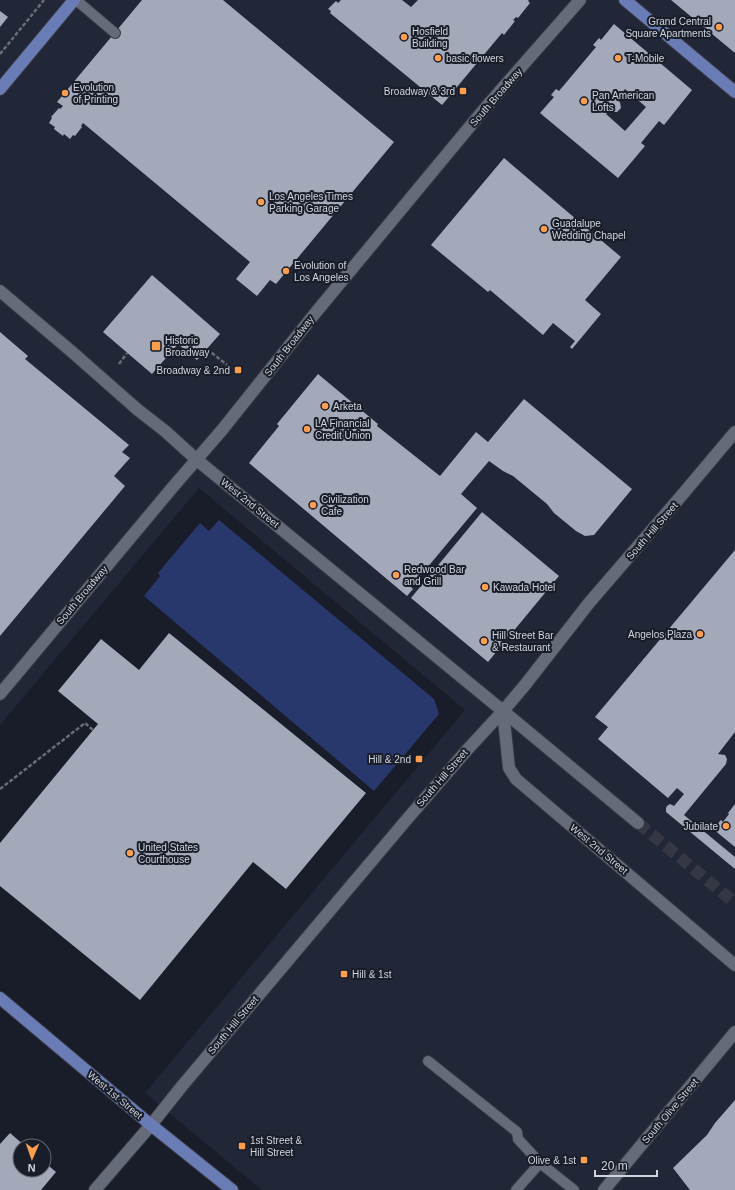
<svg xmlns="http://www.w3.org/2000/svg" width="735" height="1190" font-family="Helvetica,sans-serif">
	<rect width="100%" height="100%" fill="#191d29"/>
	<!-- built -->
	<polygon fill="#212737" points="0,0 735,0 735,1190 262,1190 145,1093 465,710 199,488 0,725"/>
	<!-- green -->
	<polygon fill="#28386d" points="219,520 434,699 439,714 374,791 144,596 160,576 158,573 200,523 209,531"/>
	<!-- building -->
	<g fill="#a3a9b9" fill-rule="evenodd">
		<polygon points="142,0 223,0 394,142 276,284 270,280 257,296 236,279 250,262 83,123 81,126 82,127 75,136 73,135 70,139 64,134 63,136 54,129 55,127 49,123 52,118 51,117 59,108 60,109 63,106 57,102"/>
		<polygon points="341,0 402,0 411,7 418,0 529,0 528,1 530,3 518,18 516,17 513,20 515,21 504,35 502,33 442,105 330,13 331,11 328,9 336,1 338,3"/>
		<polygon points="671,0 735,0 735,53"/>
		<polygon points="0,11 8,17 0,27"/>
		<path d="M 614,24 L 692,90 L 664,125 L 659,121 L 641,143 L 645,146 L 618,178 L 540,113 L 554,97 L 551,95 L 556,89 L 559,91 L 596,47 L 593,45 L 599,38 L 601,40 ZM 625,89 L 646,107 L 625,131 L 606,114 L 609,110 L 612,112 L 617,112 L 621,108 L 620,102 L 616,100 Z"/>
		<polygon points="504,158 621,257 585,300 601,314 572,349 570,347 575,341 553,323 543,335 490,290 488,292 431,245"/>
		<polygon points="152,275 220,334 197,360 178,344 152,374 103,332"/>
		<polygon points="0,332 28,356 25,359 129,445 122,452 130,458 114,476 125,486 0,636"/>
		<polygon points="318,374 378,424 377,426 440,476 476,432 488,442 524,399 632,489 594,535 585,536 576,531 554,513 547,504 513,476 503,471 489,461 461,494 477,508 411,587 413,589 407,596 249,463 279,426 277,424"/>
		<polygon points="482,512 559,576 488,662 411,598"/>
		<polygon points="735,550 735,732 718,754 725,755 727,759 726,764 684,815 735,857 735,869 666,812 666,808 667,806 670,804 674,806 684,794 677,788 668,798 598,739 608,727 595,717"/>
		<polygon points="169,633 366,793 286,889 253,862 140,1000 0,886 0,843 98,724 58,691 101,639 139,670"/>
		<polygon points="735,804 735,847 713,829 721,820 723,822 729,814 728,813"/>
		<polygon points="735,1100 735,1190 690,1190 673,1168 707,1135 715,1123"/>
		<polygon points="10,1133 25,1146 20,1146 20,1170 44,1170 44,1162 56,1172 41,1190 0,1190 0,1144"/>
	</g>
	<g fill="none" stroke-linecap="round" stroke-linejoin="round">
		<!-- secondary-tunnel -->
		<polyline stroke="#353844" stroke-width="12" stroke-dasharray="12 6" stroke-linecap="butt" points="638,823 735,903"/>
		<!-- service casing -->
		<g stroke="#363842" stroke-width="12">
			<g id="service">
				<polyline points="76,0 115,33"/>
				<polyline points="428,1061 517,1132 518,1139 540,1163 574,1190"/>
				<polyline points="516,1190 540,1163"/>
			</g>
		</g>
		<!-- tertiary casing -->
		<g stroke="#363842" stroke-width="14">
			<polyline id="tertiary" points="0,291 71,351 138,410 165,431 197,460 503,711 509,768 516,779 735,965"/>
		</g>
		<!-- secondary casing -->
		<g stroke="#363842" stroke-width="14">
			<g id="secondary">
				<polyline points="0,694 172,488 222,430 317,311 486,107 580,0"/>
				<polyline points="503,711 638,823"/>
				<polyline points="95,1190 151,1125 182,1086 408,818 467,750 503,711 525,685 589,603 682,495 735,432"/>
				<polyline points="604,1190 735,1032"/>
			</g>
		</g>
		<!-- primary casing -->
		<g stroke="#363842" stroke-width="14">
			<g id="primary">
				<polyline points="625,0 735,92"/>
				<polyline points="0,89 74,0"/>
				<polyline points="0,998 151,1125 232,1190"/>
			</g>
		</g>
		<!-- path -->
		<g stroke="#696d77" stroke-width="2.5" stroke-dasharray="4 2" stroke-linecap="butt">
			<polyline points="0,54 44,0"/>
			<polyline points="207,349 231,368"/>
			<polyline points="119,364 127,353"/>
			<polyline points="0,789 85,723 93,730"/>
		</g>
		<!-- service -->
		<use href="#service" stroke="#656b79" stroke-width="10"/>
		<!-- tertiary -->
		<use href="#tertiary" stroke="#656b79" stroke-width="12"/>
		<!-- secondary -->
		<use href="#secondary" stroke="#656b79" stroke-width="12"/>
		<!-- primary -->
		<use href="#primary" stroke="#697cb6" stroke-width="12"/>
	</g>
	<!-- markers -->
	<g fill="#fb9e50" stroke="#191d29" stroke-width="1.5">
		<circle cx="719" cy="27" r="4"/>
		<circle cx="404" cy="37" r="4"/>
		<circle cx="438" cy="58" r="4"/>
		<circle cx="618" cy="58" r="4"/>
		<rect x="459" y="87" width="8" height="8" rx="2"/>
		<circle cx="65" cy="93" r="4"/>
		<circle cx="584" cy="101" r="4"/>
		<circle cx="261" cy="202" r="4"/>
		<circle cx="544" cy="229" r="4"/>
		<circle cx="286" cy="271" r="4"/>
		<rect x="151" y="341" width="10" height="10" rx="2"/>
		<rect x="234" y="366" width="8" height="8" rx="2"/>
		<circle cx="325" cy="406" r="4"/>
		<circle cx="307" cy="429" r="4"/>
		<circle cx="313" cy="505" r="4"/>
		<circle cx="396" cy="575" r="4"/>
		<circle cx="485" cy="587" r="4"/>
		<circle cx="700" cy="634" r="4"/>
		<circle cx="484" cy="641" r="4"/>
		<rect x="415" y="755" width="8" height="8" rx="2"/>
		<circle cx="726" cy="826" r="4"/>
		<circle cx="130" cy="853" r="4"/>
		<rect x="340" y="970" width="8" height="8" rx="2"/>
		<rect x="238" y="1142" width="8" height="8" rx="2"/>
		<rect x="580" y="1156" width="8" height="8" rx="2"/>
	</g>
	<g text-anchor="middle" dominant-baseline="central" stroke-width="4" stroke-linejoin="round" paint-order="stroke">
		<!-- poi labels -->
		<g font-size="10" fill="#d1d4dc" stroke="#191d29" text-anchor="start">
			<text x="711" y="21" text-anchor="end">Grand Central<tspan x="711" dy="12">Square Apartments</tspan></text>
			<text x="412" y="31">Hosfield<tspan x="412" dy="12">Building</tspan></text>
			<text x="446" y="58">basic flowers</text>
			<text x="626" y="58">T-Mobile</text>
			<text x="73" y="87">Evolution<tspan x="73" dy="12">of Printing</tspan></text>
			<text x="455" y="91" text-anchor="end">Broadway &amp; 3rd</text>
			<text x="592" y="95">Pan American<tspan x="592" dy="12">Lofts</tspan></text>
			<text x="269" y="196">Los Angeles Times<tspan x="269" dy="12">Parking Garage</tspan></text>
			<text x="552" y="223">Guadalupe<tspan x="552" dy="12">Wedding Chapel</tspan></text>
			<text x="294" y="265">Evolution of<tspan x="294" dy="12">Los Angeles</tspan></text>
			<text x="165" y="340">Historic<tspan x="165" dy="12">Broadway</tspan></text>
			<text x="230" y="370" text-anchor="end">Broadway &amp; 2nd</text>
			<text x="333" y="406">Arketa</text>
			<text x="315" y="423">LA Financial<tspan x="315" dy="12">Credit Union</tspan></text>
			<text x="321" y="499">Civilization<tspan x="321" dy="12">Cafe</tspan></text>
			<text x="404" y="569">Redwood Bar<tspan x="404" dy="12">and Grill</tspan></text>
			<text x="493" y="587">Kawada Hotel</text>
			<text x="692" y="634" text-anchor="end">Angelos Plaza</text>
			<text x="492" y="635">Hill Street Bar<tspan x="492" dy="12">&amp; Restaurant</tspan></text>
			<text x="411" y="759" text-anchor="end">Hill &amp; 2nd</text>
			<text x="718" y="826" text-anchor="end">Jubilate</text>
			<text x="138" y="847">United States<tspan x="138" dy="12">Courthouse</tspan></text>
			<text x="352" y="974">Hill &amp; 1st</text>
			<text x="250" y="1140">1st Street &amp;<tspan x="250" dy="12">Hill Street</tspan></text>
			<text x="576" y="1160" text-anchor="end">Olive &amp; 1st</text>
		</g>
		<!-- street labels -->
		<g font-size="10" fill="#d1d4dc" stroke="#191d29">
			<text transform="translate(496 97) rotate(-49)">South Broadway</text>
			<text transform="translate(289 346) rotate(-52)">South Broadway</text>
			<text transform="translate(250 503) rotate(39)">West 2nd Street</text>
			<text transform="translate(652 531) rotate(-49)">South Hill Street</text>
			<text transform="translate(82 595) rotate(-50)">South Broadway</text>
			<text transform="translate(442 778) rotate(-49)">South Hill Street</text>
			<text transform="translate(599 849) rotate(40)">West 2nd Street</text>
			<text transform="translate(233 1025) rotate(-50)">South Hill Street</text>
			<text transform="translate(115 1095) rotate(40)">West 1st Street</text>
			<text transform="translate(670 1111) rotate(-50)">South Olive Street</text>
		</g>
	</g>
	<!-- north arrow -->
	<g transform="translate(32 1158) rotate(182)"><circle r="19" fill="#191d29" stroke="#636671"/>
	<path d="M0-3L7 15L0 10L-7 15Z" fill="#fb9e50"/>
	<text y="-6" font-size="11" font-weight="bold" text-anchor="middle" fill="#d1d4dc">N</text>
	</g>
	<!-- scale -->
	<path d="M595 1170v6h62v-6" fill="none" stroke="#d1d4dc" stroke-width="2"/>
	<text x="601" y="1170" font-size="12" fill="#d1d4dc" stroke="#191d29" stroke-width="3" paint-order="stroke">20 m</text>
</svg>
